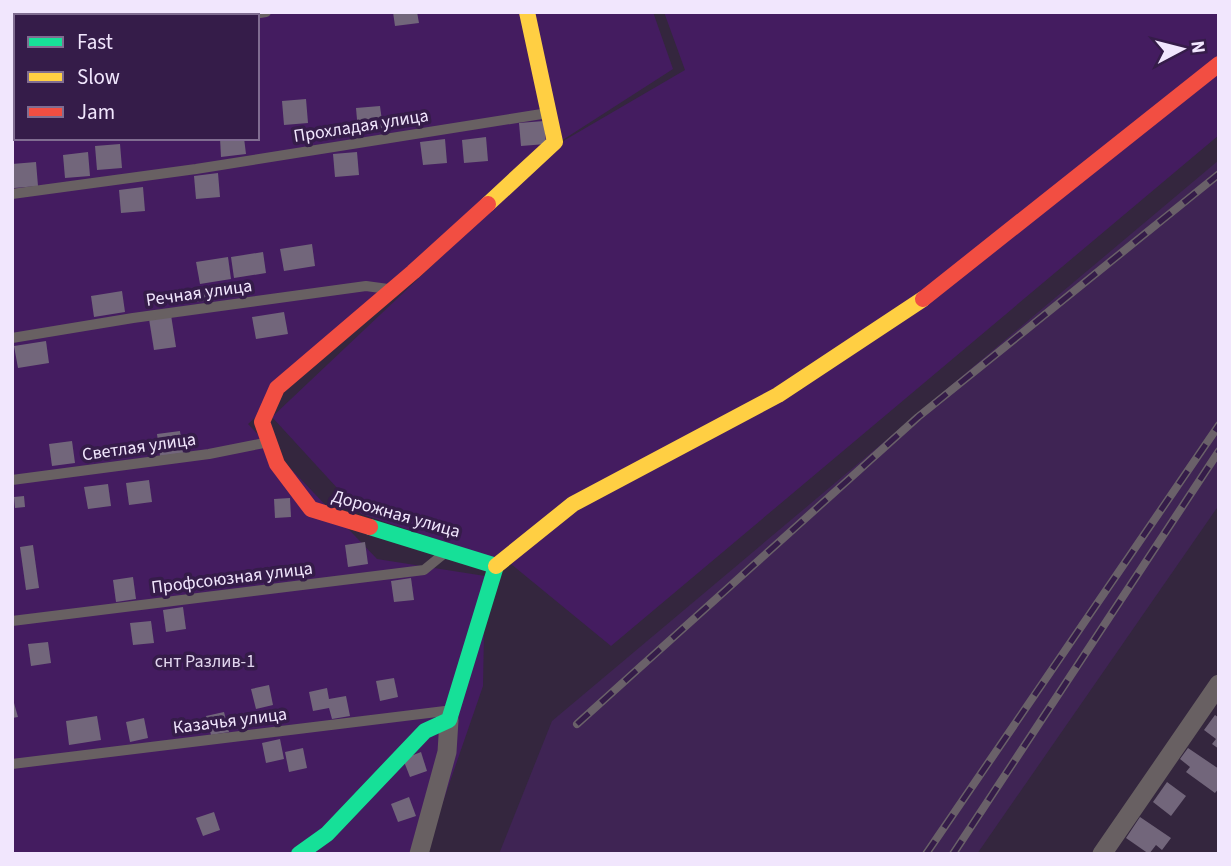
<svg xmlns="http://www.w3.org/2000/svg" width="1231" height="866" font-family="'Source Sans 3',sans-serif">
	<rect width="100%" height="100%" fill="#34263e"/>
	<!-- built -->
	<polygon fill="#3f2454" points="1219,160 1219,505 977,854 499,854 552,721"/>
	<!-- green -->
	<g fill="#441c60" fill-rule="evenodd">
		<path d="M 12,12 L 653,12 L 673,69 L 561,141 L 248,424 L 377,559 L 485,576 L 483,686 L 425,854 L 12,854 ZM 16,16 L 257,16 L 257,138 L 16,138 Z"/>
		<polygon points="664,12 1219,12 1219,135 611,646 511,564 361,514 272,417 565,140 685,70"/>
	</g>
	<!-- building -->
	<g fill="#72667b">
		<polygon points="69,12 93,12 94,16 70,16"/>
		<polygon points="393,12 417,12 419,23 395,26"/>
		<polygon points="306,99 308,123 284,125 282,101"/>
		<polygon points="380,106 383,129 358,131 356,108"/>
		<polygon points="544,121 546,144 521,146 519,123"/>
		<polygon points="486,137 488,161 464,163 462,140"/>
		<polygon points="220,138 244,138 246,154 221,157"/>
		<polygon points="445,139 447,163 423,165 420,142"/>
		<polygon points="120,144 122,168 97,170 95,146"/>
		<polygon points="88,152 90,176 65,178 63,155"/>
		<polygon points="357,152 359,175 335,177 333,154"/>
		<polygon points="36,162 38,186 14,188 12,164"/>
		<polygon points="218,173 220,197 196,199 194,176"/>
		<polygon points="143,187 145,211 121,213 119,190"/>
		<polygon points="312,244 315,266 284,271 280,249"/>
		<polygon points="263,252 266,273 234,278 231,257"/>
		<polygon points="228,257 231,279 200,284 196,262"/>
		<polygon points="214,288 215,300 195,302 193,291"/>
		<polygon points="122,291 125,312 94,317 91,296"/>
		<polygon points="284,312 288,334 256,339 252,317"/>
		<polygon points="171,315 176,347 154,350 149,319"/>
		<polygon points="46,341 49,363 18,368 14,346"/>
		<polygon points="180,431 183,453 160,456 157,434"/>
		<polygon points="72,441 75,463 52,466 49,444"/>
		<polygon points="149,480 152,502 129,505 126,483"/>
		<polygon points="108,484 111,506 88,509 84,487"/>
		<polygon points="24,496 25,507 15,508 14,497"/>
		<polygon points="290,498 291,517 275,518 274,499"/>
		<polygon points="365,542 368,564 348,567 345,545"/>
		<polygon points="33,545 39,588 26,590 20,547"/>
		<polygon points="133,577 136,599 116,602 113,580"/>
		<polygon points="411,578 414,600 394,602 391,581"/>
		<polygon points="183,607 186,629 166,632 163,610"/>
		<polygon points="151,621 154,643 133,645 130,623"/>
		<polygon points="48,642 51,663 31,666 28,644"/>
		<polygon points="394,678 398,697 380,701 376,681"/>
		<polygon points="269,685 273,705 256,709 251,689"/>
		<polygon points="327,688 329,699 346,696 350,716 332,719 329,708 313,711 309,692"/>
		<polygon points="12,696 18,717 12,718"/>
		<polygon points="224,712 229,732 211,735 206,716"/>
		<polygon points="1215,715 1219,718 1219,749 1212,744 1216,739 1204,730"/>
		<polygon points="97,716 101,740 69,745 66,721"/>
		<polygon points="144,718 148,738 130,742 126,722"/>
		<polygon points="280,739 284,759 266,763 262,743"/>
		<polygon points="303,748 307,768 289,772 285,752"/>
		<polygon points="1188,748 1219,769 1219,788 1215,793 1186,772 1190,767 1180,759"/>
		<polygon points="421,752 427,771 410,777 403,759"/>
		<polygon points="1167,782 1186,796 1171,816 1153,802"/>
		<polygon points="409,797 416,816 398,822 391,804"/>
		<polygon points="214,812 220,830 203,836 196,818"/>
		<polygon points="1140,817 1171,838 1162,850 1156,845 1149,854 1126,838"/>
	</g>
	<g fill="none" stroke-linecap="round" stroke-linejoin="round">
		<!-- lane -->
		<g stroke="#686062" stroke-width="10">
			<polyline points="242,16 266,12"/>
			<polyline points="12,49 16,49"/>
			<polyline points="12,194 196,169 548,113"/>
			<polyline points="12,338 133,318 366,286 388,289"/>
			<polyline points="12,480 209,454 269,442"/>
			<polyline points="12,621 424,570 446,552"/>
			<polyline points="12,764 445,711"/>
		</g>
		<!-- street -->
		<g stroke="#686062" stroke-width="19">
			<polyline points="419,854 447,752 449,720"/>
			<polyline points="1102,854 1219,684"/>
		</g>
		<!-- fast -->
		<polyline stroke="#16e098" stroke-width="16" points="299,854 327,834 425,731 449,720 496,566 370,527"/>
		<!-- slow -->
		<g stroke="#ffcf43" stroke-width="16">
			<polyline points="488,204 555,142 527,12"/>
			<polyline points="496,566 573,504 778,395 923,299"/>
		</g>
		<!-- jam -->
		<g stroke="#f24e42" stroke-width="16">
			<polyline points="923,299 1219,64"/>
			<polyline points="370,527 311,509 277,464 262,422 277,388 413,272 488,204"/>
		</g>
		<!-- rail casing -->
		<g stroke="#6a6169" stroke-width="8">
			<g id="rail">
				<polyline points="577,724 918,417 1219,174"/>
				<polyline points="926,854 1219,425"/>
				<polyline points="953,854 1219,451"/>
			</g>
		</g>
		<!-- rail -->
		<use href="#rail" stroke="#351c49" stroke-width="5" stroke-dasharray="16" stroke-linecap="butt"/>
	</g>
	<g text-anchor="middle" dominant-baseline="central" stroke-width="7" stroke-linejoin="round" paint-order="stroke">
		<!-- street labels -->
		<g font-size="18" fill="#f1e6fd" stroke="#351c49">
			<text transform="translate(361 126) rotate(-9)">Прохладая улица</text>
			<text transform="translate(199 293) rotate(-8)">Речная улица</text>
			<text transform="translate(139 447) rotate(-8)">Светлая улица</text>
			<text transform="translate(396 514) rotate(16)">Дорожная улица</text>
			<text transform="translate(232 578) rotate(-7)">Профсоюзная улица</text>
			<text transform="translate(230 721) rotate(-7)">Казачья улица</text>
		</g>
		<!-- park labels -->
		<g font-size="18" fill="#e1d5ee" stroke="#351c49">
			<text x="205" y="661">снт Разлив-1</text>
		</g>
	</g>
	<!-- border -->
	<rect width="1231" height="866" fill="none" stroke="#f1e6fd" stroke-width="28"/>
	<!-- legend -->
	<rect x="14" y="14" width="245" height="126" fill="#351c49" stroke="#806d91" stroke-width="2"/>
	<rect x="28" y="37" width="35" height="10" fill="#16e098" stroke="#806d91" stroke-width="2"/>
	<text x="77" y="49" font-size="21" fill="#f1e6fd">Fast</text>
	<rect x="28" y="72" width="35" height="10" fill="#ffcf43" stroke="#806d91" stroke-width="2"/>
	<text x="77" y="84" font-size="21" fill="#f1e6fd">Slow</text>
	<rect x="28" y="107" width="35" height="10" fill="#f24e42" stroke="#806d91" stroke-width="2"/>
	<text x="77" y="119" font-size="21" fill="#f1e6fd">Jam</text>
	<!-- north arrow -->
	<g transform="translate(1182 49) rotate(83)" stroke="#351c49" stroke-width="5" paint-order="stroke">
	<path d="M0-5L12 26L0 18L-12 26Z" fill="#f1e6fd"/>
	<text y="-10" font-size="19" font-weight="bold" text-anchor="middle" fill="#f1e6fd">N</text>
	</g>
</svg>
